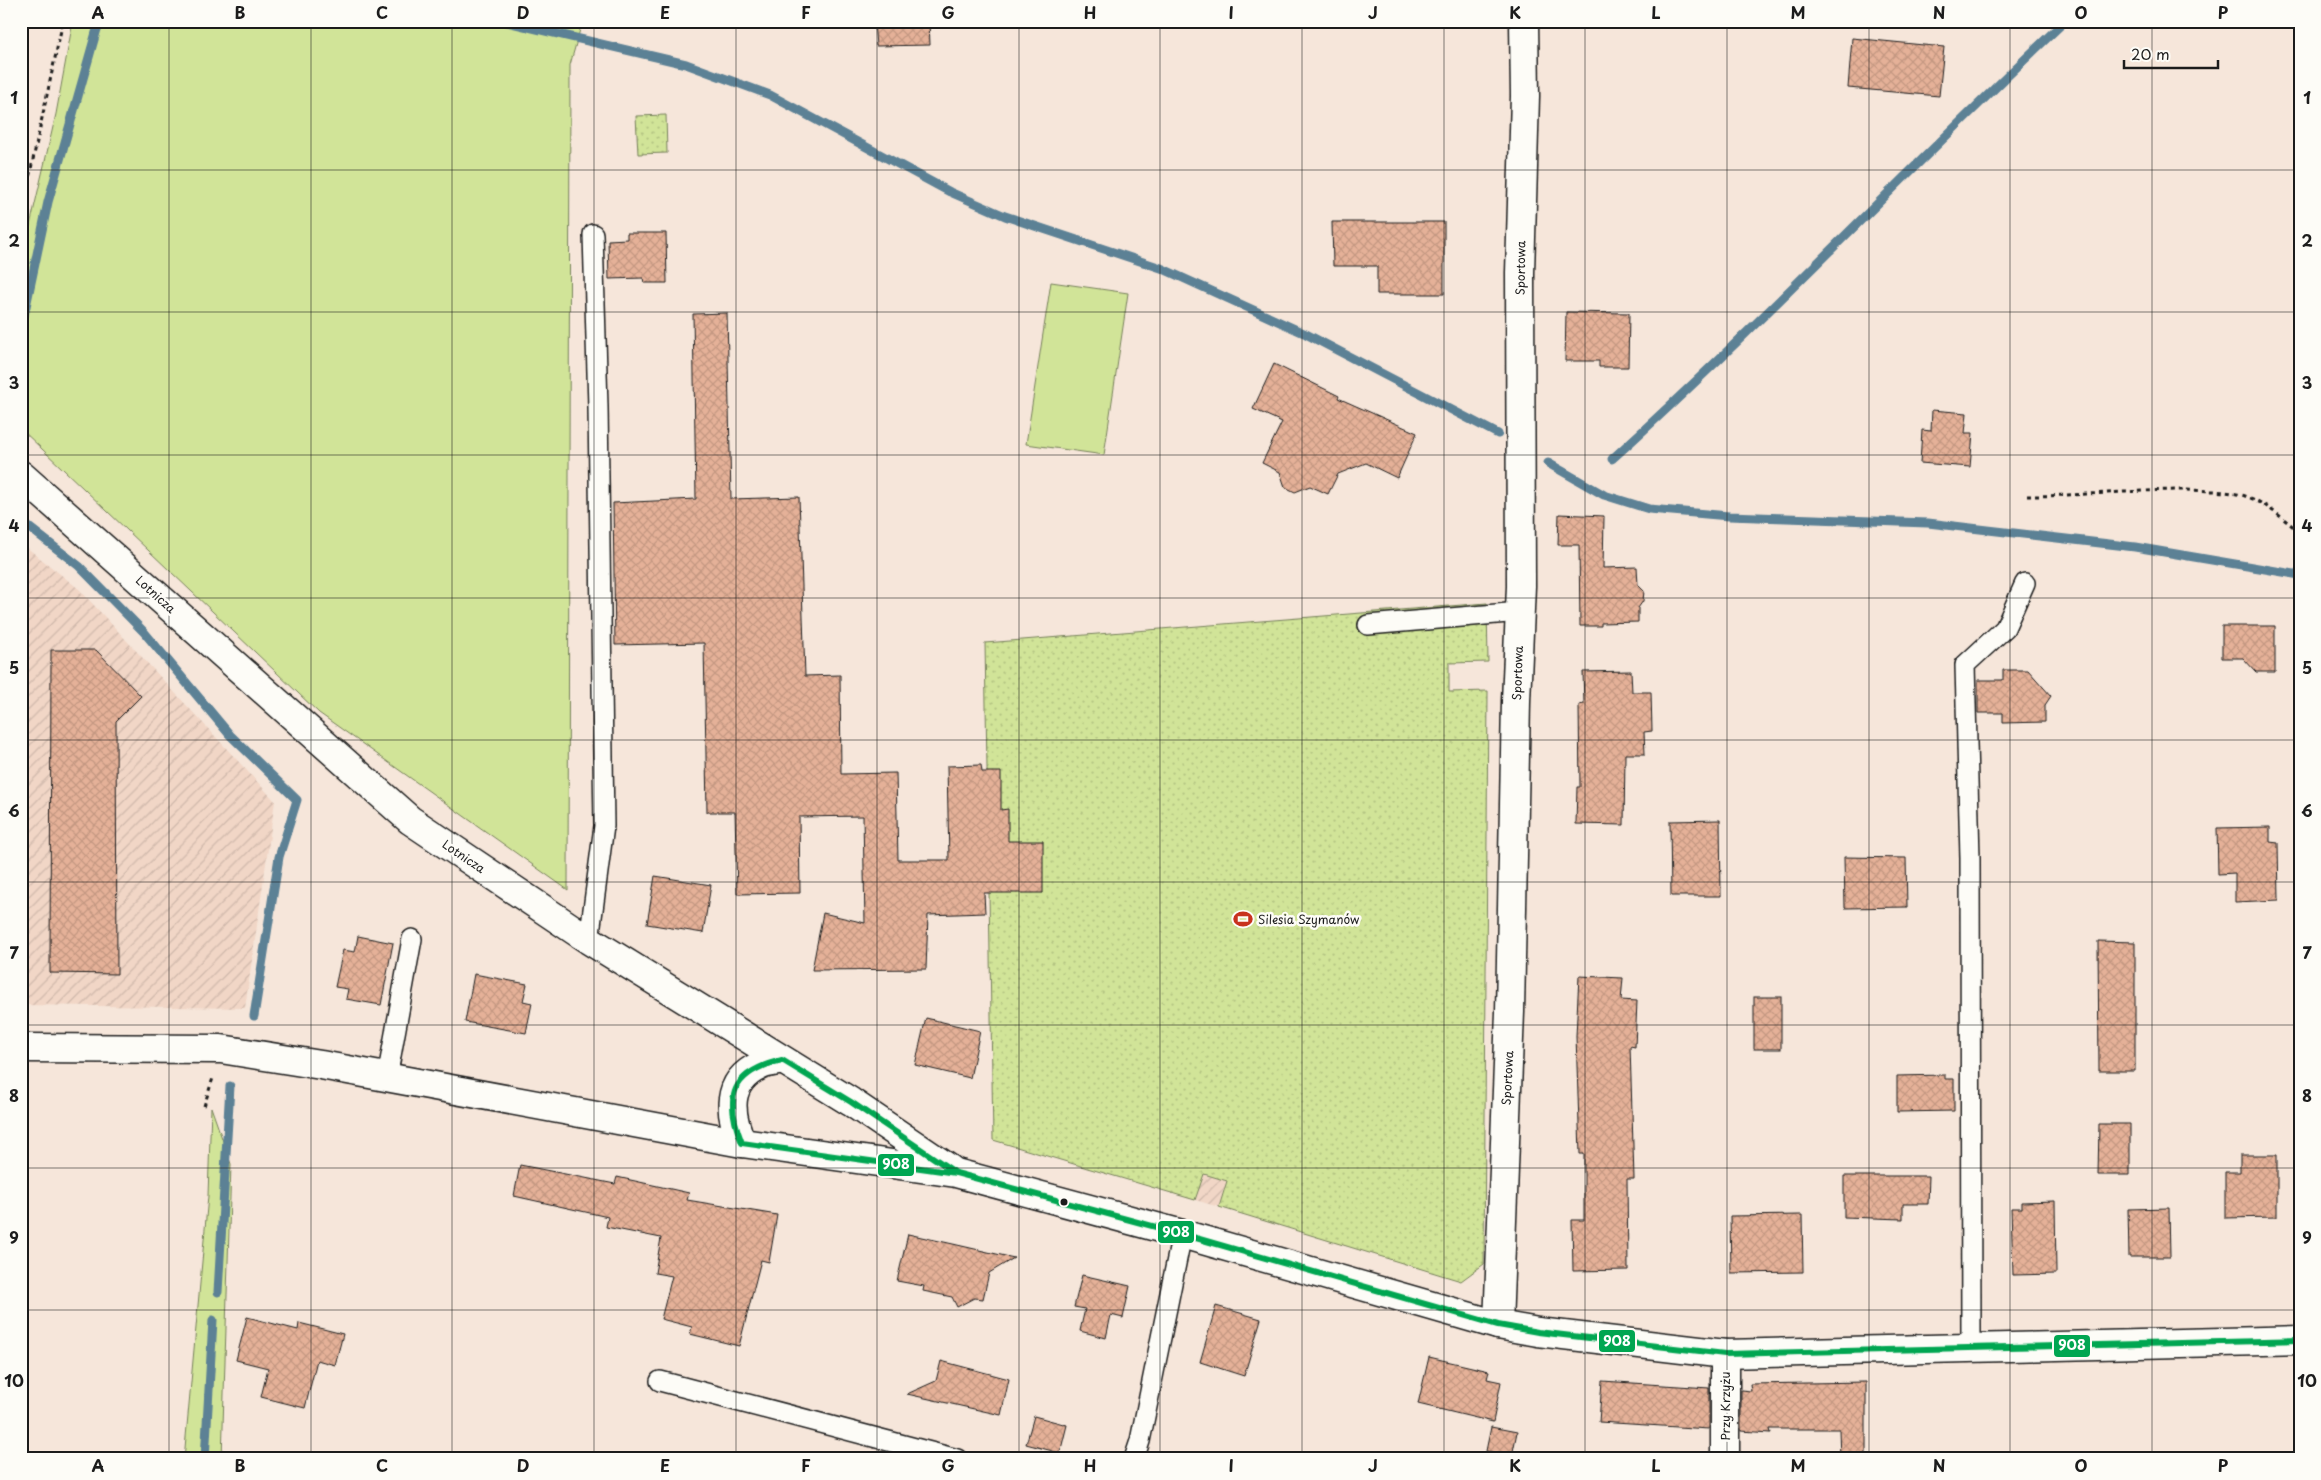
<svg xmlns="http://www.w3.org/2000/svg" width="2321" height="1480" font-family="'Playpen Sans',sans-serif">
	<defs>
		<pattern id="industrial-furrows" width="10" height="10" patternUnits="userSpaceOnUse" patternTransform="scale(1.25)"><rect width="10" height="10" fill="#f1d6c6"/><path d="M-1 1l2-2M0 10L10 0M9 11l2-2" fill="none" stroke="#ceb7aa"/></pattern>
		<pattern id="park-dots" width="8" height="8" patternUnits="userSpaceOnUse" patternTransform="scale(1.25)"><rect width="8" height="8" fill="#d1e498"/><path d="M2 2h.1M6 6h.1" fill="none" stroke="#b3c382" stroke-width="1.8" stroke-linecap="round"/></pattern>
		<pattern id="building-cross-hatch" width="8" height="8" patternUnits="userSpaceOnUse" patternTransform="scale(1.25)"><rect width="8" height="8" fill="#e5b198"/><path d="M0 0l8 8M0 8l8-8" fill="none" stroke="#c49882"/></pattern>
	</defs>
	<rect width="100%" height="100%" fill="#f6e6da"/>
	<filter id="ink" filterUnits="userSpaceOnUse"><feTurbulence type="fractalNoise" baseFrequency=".02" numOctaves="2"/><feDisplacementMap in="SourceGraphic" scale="10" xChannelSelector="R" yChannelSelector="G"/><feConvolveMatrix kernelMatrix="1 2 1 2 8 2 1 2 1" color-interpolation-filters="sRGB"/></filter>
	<g filter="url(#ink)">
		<!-- industrial -->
		<g fill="url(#industrial-furrows)">
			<polygon points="21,543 79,589 275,801 245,1008 21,1005"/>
			<polygon points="1203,1174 1227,1181 1219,1207 1195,1200"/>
		</g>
		<!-- grass -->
		<g fill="#d1e498" stroke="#76805a">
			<polygon points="73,21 559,21 581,26 570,65 568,890 319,713 21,429 21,264 56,114"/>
			<polygon points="1051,282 1128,293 1104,455 1026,444"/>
			<polygon points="211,1107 231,1164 222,1459 184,1459 208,1196"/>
		</g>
		<!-- park -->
		<g fill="url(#park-dots)" stroke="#76805a">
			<polygon points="666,115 667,153 638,154 636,116"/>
			<polygon points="1487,603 1488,662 1449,663 1449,692 1488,691 1484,1264 1461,1281 1219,1207 1227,1181 1204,1174 1195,1200 993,1140 985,643"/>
		</g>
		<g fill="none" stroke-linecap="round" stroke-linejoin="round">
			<!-- stream -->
			<g stroke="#5b8195" stroke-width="9">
				<polyline points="503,21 686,64 770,95 950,192 1005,216 1161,268 1306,334 1498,434"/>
				<polyline points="21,330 48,202 97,29 103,21"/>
				<path d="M 1612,459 C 1768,318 1912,165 2065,21"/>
				<polyline points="1548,463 1604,495 1649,509 1729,516 1928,523 2135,547 2300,575"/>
				<polyline points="21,521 79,566 144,632 230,735 297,800 279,857 254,1016"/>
				<polyline points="218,1292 230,1086"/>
				<polyline points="205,1459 213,1320"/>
			</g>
		</g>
		<!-- building -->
		<g fill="url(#building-cross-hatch)" stroke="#1c1c1c">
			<polygon points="874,21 929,21 930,45 876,46"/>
			<polygon points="1852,38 1944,47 1939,96 1848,88"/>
			<polygon points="1332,222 1444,222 1444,294 1377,294 1377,266 1333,266"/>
			<polygon points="627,233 666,233 667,283 644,283 643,278 609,279 608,240 627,239"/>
			<polygon points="1566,312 1629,313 1628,367 1599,367 1599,361 1565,361"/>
			<polygon points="727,313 731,499 799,497 805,676 840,675 841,774 896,773 898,860 949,860 947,766 981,765 982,772 1001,772 1001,810 1008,809 1008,841 1043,841 1043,893 984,893 985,913 928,915 926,969 812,970 823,913 865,923 863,816 799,817 800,893 737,894 735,812 707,812 704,643 615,645 613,503 696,499 693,314"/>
			<polygon points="1274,364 1339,396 1338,398 1417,433 1397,478 1366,463 1338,474 1328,494 1310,486 1295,492 1285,487 1280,472 1262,463 1282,422 1253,409"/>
			<polygon points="1932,410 1967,413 1965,433 1973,433 1970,467 1920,463 1922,430 1931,431"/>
			<polygon points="1559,514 1604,516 1603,568 1637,567 1638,585 1644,591 1643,601 1638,608 1638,622 1601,623 1601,626 1580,626 1579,545 1558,545"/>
			<polygon points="2222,626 2275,626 2275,672 2256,672 2243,658 2222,658"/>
			<polygon points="51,650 96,650 141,696 116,721 117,974 50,973"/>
			<polygon points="2003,670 2028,670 2051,696 2045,705 2045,722 2003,723 2003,713 1978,713 1978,680 2003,680"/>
			<polygon points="1631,671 1632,692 1651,692 1652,731 1644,732 1645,754 1625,754 1624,825 1576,824 1577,787 1580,787 1579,705 1584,704 1583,672"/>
			<polygon points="1720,820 1721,896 1671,896 1670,821"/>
			<polygon points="2270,827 2270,842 2278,843 2279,900 2235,902 2235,873 2218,874 2217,828"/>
			<polygon points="1844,857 1906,858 1907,907 1845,908"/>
			<polygon points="655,876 711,885 703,933 647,924"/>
			<polygon points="358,936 393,943 381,1005 346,999 348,989 335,987 343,950 355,952"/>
			<polygon points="2098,941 2135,942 2135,1071 2099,1071"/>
			<polygon points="474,974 527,984 523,1001 532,1003 526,1033 465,1022"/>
			<polygon points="1579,976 1623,978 1621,1000 1637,1001 1635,1047 1630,1046 1634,1179 1627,1179 1628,1270 1573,1271 1572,1220 1584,1220 1584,1154 1580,1154 1576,1036"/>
			<rect x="1754" y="997" width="27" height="52"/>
			<polygon points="926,1018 980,1031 970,1078 915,1065"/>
			<polygon points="1945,1075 1945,1079 1954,1079 1954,1111 1897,1112 1897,1076"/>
			<polygon points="2099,1124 2130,1124 2130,1175 2098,1175"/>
			<polygon points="2240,1155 2277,1155 2277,1217 2225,1218 2225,1172 2240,1172"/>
			<polygon points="520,1165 615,1184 617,1177 689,1193 687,1200 777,1215 769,1262 761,1260 739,1346 690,1334 692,1327 661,1319 672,1276 655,1273 661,1238 606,1227 608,1217 514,1196"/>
			<polygon points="1844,1176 1929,1176 1928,1204 1903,1204 1903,1219 1844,1217"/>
			<polygon points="2055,1201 2056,1274 2013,1275 2011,1208 2022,1208 2022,1202"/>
			<polygon points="2169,1208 2170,1257 2129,1257 2128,1209"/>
			<polygon points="1802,1215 1803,1272 1731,1273 1730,1216"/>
			<polygon points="908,1234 953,1244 1014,1258 989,1273 983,1299 974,1298 957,1307 952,1297 923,1291 924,1286 897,1281"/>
			<polygon points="1082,1275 1130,1286 1123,1318 1111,1315 1106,1338 1080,1331 1085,1309 1074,1307"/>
			<polygon points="1216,1306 1261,1319 1244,1376 1200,1362"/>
			<polygon points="247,1317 298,1330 299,1323 343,1334 335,1365 317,1360 305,1408 261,1397 268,1368 236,1360"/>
			<polygon points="1429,1357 1489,1371 1487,1379 1501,1382 1493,1422 1418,1404"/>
			<polygon points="941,1361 1009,1379 1001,1415 907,1394 936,1381"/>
			<polygon points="1602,1381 1709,1388 1709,1429 1599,1422"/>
			<polygon points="1866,1382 1866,1459 1840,1459 1839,1429 1770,1429 1771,1433 1741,1431 1741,1390 1751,1391 1750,1384"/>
			<polygon points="1034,1416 1067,1425 1060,1453 1026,1444"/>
			<polygon points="1491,1427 1517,1432 1512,1456 1486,1451"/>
		</g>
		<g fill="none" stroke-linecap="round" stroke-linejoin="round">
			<!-- lane casing -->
			<g stroke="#1c1c1c" stroke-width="22">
				<g id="lane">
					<polyline points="1368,625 1520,612"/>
					<polyline points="589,940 604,826 598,407 593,234"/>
					<polyline points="387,1078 412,939"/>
					<polyline points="1971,1350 1970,858 1965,665 2005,628 2025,583"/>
					<polyline points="660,1381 957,1459"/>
					<polyline points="1134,1459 1140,1441 1182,1234"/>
				</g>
			</g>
			<!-- street casing -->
			<g stroke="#1c1c1c" stroke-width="31">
				<g id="street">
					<polyline points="21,475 410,820 589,940 851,1102 950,1169"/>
					<polyline points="21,1048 221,1049 321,1065 742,1143 956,1173 1182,1234 1498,1325 1538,1332 1725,1354 2300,1340"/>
					<path d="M 742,1143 C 729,1114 725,1082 759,1066 C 766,1062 775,1062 782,1060"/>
					<polyline points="1498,1325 1510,1012 1516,701 1521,586 1520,273 1525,96 1524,21"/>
					<polyline points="1725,1354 1725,1459"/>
				</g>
			</g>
			<!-- path -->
			<g stroke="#1c1c1c" stroke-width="3" stroke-dasharray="4 4" stroke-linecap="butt">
				<polyline points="637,21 673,26"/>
				<polyline points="21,215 63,21"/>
				<path d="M 2027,496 C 2080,496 2132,490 2185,490 C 2205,491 2225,490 2245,496 C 2265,502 2283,519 2300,532"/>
				<polyline points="204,1106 213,1078"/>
			</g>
			<!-- lane -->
			<use href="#lane" stroke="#fdfcf7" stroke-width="19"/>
			<!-- street -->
			<use href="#street" stroke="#fdfcf7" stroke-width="28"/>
			<!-- bus-1 casing -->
			<g stroke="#fdfcf7" stroke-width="10">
				<g id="bus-1">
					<path d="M 782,1060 L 851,1102 L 956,1173 L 742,1143 C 723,1096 732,1072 782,1060 Z"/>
					<polyline points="956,1173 1182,1234 1498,1325 1538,1332 1725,1354 2300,1340"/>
				</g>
			</g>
			<!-- bus-1 -->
			<use href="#bus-1" stroke="#00a651" stroke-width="6"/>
		</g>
	</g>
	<!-- grid -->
	<path fill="none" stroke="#1c1c1c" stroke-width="1" stroke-opacity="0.55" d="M 169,21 L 169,1459M 311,21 L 311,1459M 452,21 L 452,1459M 594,21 L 594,1459M 736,21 L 736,1459M 877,21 L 877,1459M 1019,21 L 1019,1459M 1160,21 L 1160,1459M 1302,21 L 1302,1459M 1444,21 L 1444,1459M 1585,21 L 1585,1459M 1727,21 L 1727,1459M 1869,21 L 1869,1459M 2010,21 L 2010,1459M 2152,21 L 2152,1459M 21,170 L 2300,170M 21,312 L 2300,312M 21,455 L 2300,455M 21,598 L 2300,598M 21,740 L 2300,740M 21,882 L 2300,882M 21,1025 L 2300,1025M 21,1168 L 2300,1168M 21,1310 L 2300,1310"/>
	<!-- icons -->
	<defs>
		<g id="stadium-bare" transform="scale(1.5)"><path d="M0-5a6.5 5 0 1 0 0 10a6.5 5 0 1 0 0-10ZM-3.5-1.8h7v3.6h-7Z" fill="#c8321e" stroke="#fdfcf7" stroke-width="2.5" paint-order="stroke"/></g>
	</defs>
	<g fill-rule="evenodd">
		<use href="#stadium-bare" x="1243" y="919"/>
	</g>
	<!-- markers -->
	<circle fill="#1c1c1c" stroke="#fdfcf7" stroke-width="2" cx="1064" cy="1202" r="4.5"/>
	<g text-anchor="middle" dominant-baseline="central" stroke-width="5" stroke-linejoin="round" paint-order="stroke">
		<!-- street labels -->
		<g font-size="12" fill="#1c1c1c" stroke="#fdfcf7">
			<text transform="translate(1520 268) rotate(-89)">Sportowa</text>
			<text transform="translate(156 594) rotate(42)">Lotnicza</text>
			<text transform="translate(1517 673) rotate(-88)">Sportowa</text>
			<text transform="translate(464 856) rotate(34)">Lotnicza</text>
			<text transform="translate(1507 1078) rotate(-87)">Sportowa</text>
			<text transform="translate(1725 1406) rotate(-90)">Przy Krzyżu</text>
		</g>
		<!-- poi labels -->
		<g font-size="12" fill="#1c1c1c" stroke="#fdfcf7" text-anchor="start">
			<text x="1258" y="919">Silesia Szymanów</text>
		</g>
	</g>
	<g stroke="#fdfcf7" stroke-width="2">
		<rect x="877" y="1153" width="38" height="24" rx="5" fill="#00a651"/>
		<rect x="1157" y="1220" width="38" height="24" rx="5" fill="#00a651"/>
		<rect x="1598" y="1329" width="38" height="24" rx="5" fill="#00a651"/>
		<rect x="2053" y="1334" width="38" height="24" rx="5" fill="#00a651"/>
	</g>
	<g font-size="14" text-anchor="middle" font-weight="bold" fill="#fff">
		<text x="896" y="1169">908</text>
		<text x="1176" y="1237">908</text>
		<text x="1617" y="1346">908</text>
		<text x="2072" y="1350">908</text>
	</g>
	<!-- margin -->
	<rect width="2321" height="1480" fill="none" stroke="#fdfcf7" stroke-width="55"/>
	<!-- scale -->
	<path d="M2124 60v8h94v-8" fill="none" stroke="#1c1c1c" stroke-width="2.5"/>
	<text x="2131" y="60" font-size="15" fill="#1c1c1c" stroke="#fdfcf7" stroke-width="4" paint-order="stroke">20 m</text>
	<rect x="28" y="28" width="2266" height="1424" fill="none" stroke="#1c1c1c" stroke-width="2"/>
	<g font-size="16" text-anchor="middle" font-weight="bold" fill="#1c1c1c">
		<text x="98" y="19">A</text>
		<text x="240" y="19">B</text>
		<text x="382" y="19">C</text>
		<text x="523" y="19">D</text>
		<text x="665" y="19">E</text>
		<text x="806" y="19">F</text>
		<text x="948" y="19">G</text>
		<text x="1090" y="19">H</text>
		<text x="1231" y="19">I</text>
		<text x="1373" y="19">J</text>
		<text x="1515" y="19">K</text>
		<text x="1656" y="19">L</text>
		<text x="1798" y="19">M</text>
		<text x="1939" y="19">N</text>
		<text x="2081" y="19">O</text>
		<text x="2223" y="19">P</text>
		<text x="14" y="104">1</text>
		<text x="2307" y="104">1</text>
		<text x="14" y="247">2</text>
		<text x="2307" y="247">2</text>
		<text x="14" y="389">3</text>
		<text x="2307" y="389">3</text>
		<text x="14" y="532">4</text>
		<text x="2307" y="532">4</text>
		<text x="14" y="674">5</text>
		<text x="2307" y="674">5</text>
		<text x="14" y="817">6</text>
		<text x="2307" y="817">6</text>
		<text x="14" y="959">7</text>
		<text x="2307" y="959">7</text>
		<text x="14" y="1102">8</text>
		<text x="2307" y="1102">8</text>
		<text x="14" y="1244">9</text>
		<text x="2307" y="1244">9</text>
		<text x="14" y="1387">10</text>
		<text x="2307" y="1387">10</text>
		<text x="98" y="1472">A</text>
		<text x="240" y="1472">B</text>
		<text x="382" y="1472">C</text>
		<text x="523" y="1472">D</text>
		<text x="665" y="1472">E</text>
		<text x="806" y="1472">F</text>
		<text x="948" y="1472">G</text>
		<text x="1090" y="1472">H</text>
		<text x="1231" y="1472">I</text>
		<text x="1373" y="1472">J</text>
		<text x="1515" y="1472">K</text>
		<text x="1656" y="1472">L</text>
		<text x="1798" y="1472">M</text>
		<text x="1939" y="1472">N</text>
		<text x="2081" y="1472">O</text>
		<text x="2223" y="1472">P</text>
	</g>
</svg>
